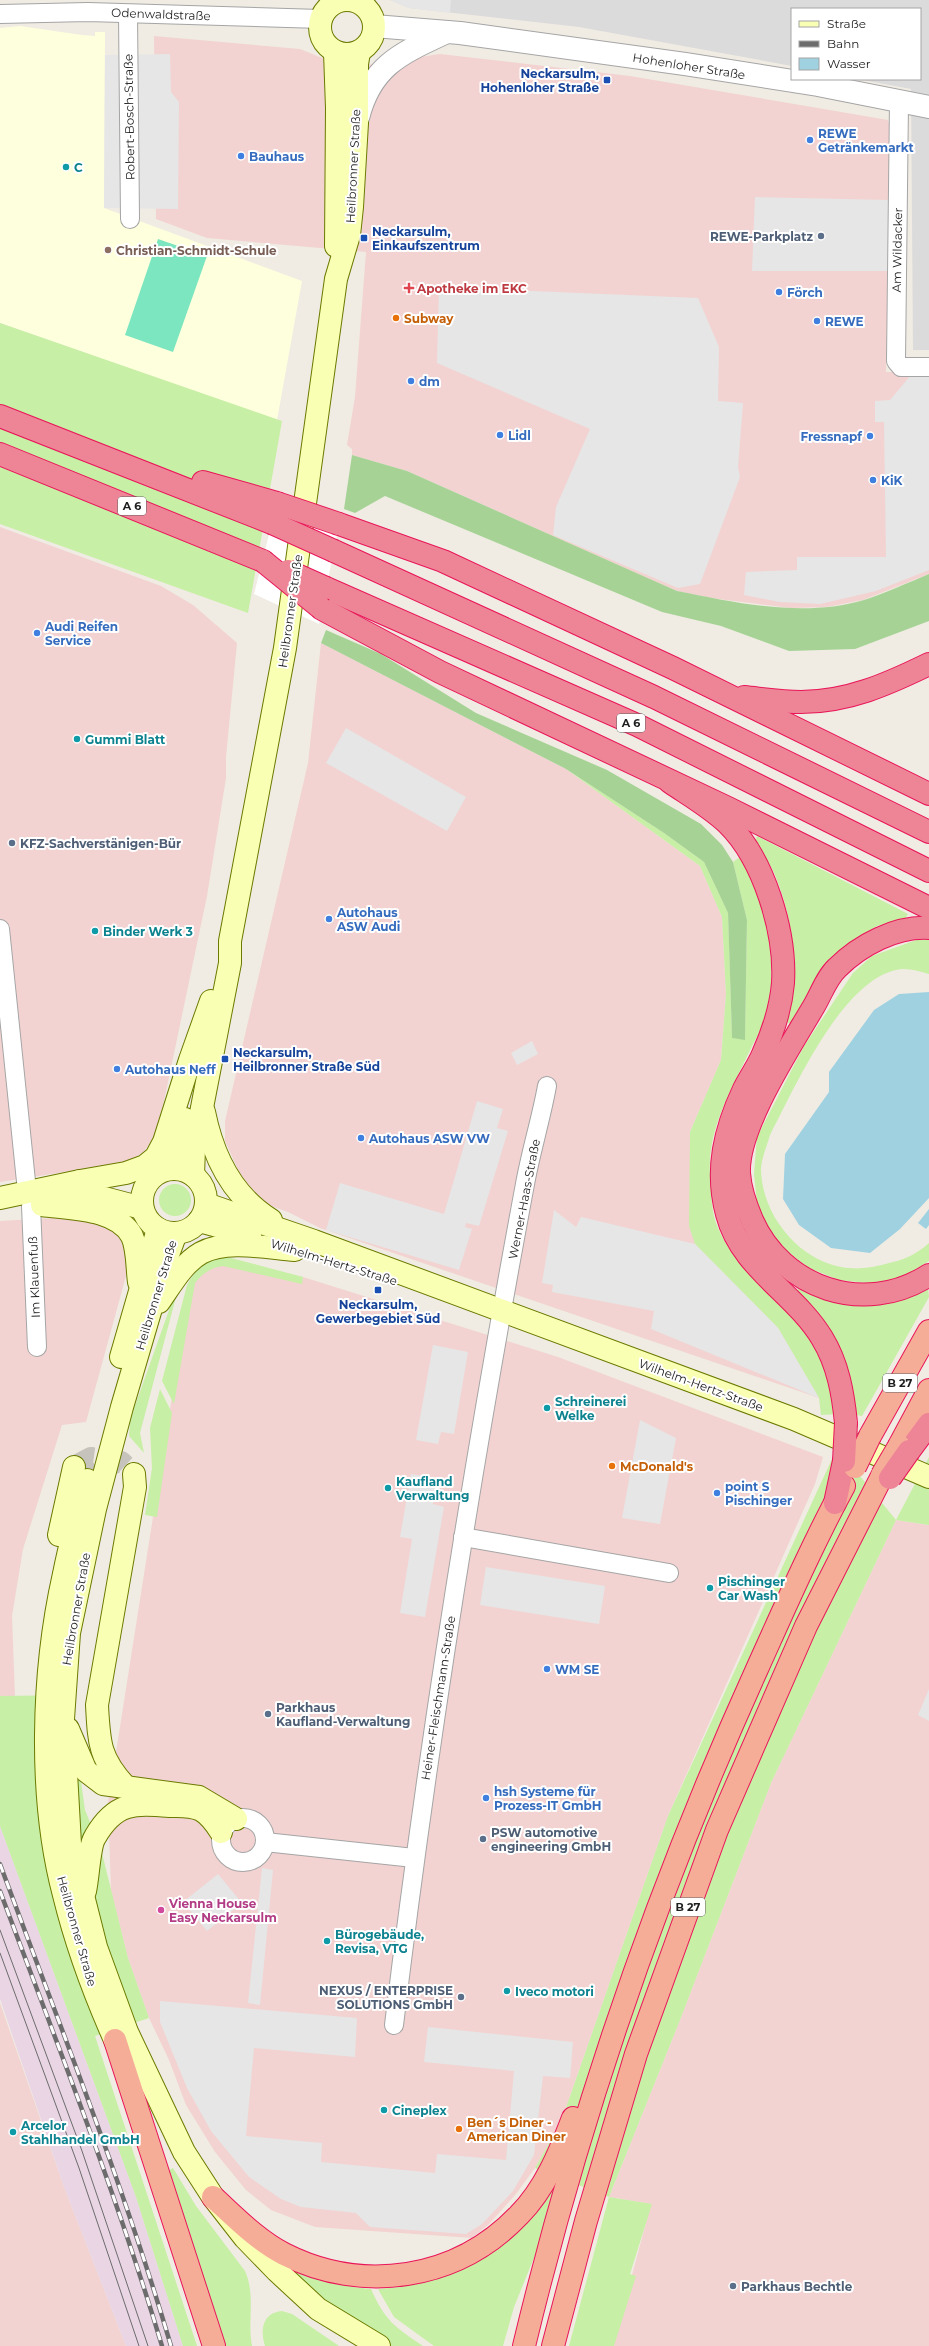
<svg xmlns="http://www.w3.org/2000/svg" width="929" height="2346" font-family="Montserrat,sans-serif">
	<rect width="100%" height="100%" fill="#f0ece3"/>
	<!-- residential -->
	<polygon fill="#dcdbdb" points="390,0 929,0 929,350 913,350 911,89 857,79 920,79 920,9 792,9 792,66 579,27 409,8"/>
	<!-- commercial -->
	<g fill="#f2d3d1">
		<polygon points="154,36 300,49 347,68 440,54 630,76 888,120 891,132 886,372 929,372 929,574 863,600 827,607 791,608 711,598 677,591 407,471 352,455 352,449 347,445 355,397 366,252 207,238 156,219"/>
		<polygon points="0,527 161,586 193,605 237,643 226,757 226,778 207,896 164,1101 154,1137 143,1153 123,1163 0,1182"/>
		<polygon points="321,643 566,769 700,866 722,917 726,994 721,1060 690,1132 695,1244 778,1328 819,1398 320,1228 288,1212 268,1205 243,1181 225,1141 225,1121 308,763"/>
		<polygon points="70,1217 108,1226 119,1235 127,1259 126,1276 86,1422 62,1425 23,1549 12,1616 15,1697 0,1696 0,1221"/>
		<polygon points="228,1263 303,1277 558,1357 823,1457 815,1484 668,1816 561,2122 535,2168 516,2194 489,2224 472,2238 315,2227 271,2210 246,2190 215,2152 186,2105 169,2060 149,2018 128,1958 111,1890 108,1803 184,1320 195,1278 211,1266"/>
		<polygon points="896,1520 929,1525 929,2346 613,2346 651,2204 609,2197 680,2020 771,1783"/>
		<polygon points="0,2003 64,2187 126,2346 0,2346"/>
	</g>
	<!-- industrial -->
	<polygon fill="#ead5e5" points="0,1826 136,2197 183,2346 126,2346 64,2187 0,1999"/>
	<!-- education -->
	<polygon fill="#feffdd" points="20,26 82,35 95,36 95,32 105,32 104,208 302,281 277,420 0,323 0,28"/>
	<!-- grass -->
	<g fill="#c7efa5">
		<polygon points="0,323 282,421 248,613 0,524"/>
		<path d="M 566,769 L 664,833 L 704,862 L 728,913 L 732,1038 L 745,1039 L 747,920 L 733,862 L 740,857 C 767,905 781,968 764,1021 C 761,1030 756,1038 752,1046 C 733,1087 707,1128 710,1174 C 711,1188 711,1206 715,1220 C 729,1263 768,1287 795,1320 C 802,1328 812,1337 817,1346 C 828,1367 833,1391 839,1414 L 821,1415 L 819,1398 L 778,1328 L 695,1244 L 689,1226 L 690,1132 L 721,1060 L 726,994 L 722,917 L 700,866 Z"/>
		<path d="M 757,836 L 908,914 L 905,919 L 877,926 L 843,947 L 828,964 L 791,1024 L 786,1022 C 799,972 795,923 775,875 C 771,864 761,854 754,844 Z"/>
		<path d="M 919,939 L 929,940 L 929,974 C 919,971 906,967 896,970 C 841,982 794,1089 770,1135 C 767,1146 761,1159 761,1170 C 762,1214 797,1259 841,1267 C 857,1270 872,1268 889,1263 C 904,1260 917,1254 929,1243 L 929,1261 L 905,1276 L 878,1284 L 839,1280 L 809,1268 L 784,1249 L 770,1231 L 757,1203 L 754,1174 L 757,1137 L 804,1046 L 853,973 L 872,956 Z"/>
		<circle cx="175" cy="1200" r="16"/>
		<path d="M 218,1258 L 231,1258 L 303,1277 L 302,1284 L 223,1266 C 210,1268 203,1273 195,1283 L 174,1404 L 162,1381 L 187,1285 C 194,1272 203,1263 218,1258 Z"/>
		<path d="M 928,1288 L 929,1297 L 862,1416 L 857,1415 C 853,1403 853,1390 850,1378 C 842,1346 823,1313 797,1291 L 798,1289 L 817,1296 L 901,1299 L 923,1292 Z"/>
		<polygon points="174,1296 176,1297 140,1433 144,1453 129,1436 130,1420"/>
		<polygon points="160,1389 172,1413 157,1517 145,1515 152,1468 150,1428"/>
		<polygon points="837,1448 896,1520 929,1457 929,1525 896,1520 771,1783 680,2020 609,2197 652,2204 630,2274 636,2276 614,2346 569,2346 609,2197 535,2168 561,2122 668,1816"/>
		<polygon points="74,1695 73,1724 85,1810 101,1849 128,1958 149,2018 95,2036 197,2346 183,2346 136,2197 0,1826 0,1696"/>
		<path d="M 173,2168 L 196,2206 L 245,2271 C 256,2296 247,2320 252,2346 L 224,2346 L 167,2171 Z"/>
		<polygon points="553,2182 557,2183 542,2238 514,2307 503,2346 434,2346 394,2317 378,2289 399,2287 400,2285 434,2277"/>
		<path d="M 272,2255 L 352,2284 L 353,2287 L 371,2289 C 385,2321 395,2327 423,2346 L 391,2346 L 345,2319 Z"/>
		<path d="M 282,2311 L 292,2314 L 339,2346 L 265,2346 C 260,2330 262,2313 282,2311 Z"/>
	</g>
	<!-- forest -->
	<g fill="#a6d395">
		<path d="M 352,455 L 407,471 L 677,591 C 737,603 804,618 864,600 C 886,593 907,583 929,574 L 929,621 L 855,649 L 789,651 L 721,626 L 662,612 L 385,496 L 355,513 L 344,509 Z"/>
		<polygon points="326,630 381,654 476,713 607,770 701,824 722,845 733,862 747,920 745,1040 732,1038 728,913 704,862 664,833 566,769 321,643"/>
	</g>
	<!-- pitch -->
	<polygon fill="#7be6bf" points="158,239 207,256 173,352 125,335"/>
	<!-- parking -->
	<g fill="#e6e6e6">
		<polygon points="390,0 451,0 450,13 409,8"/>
		<polygon points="170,54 171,92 179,102 178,209 104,208 105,55"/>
		<polygon points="755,197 889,200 890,271 752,271"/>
		<polygon points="439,287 698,298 719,347 718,401 743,403 738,467 740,477 700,584 678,588 553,535 556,507 590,429 437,363"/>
		<polygon points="911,375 929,375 929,570 876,591 820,604 780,602 744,595 746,572 797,570 797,557 886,557 884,422 875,422 875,401 890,400"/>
		<polygon points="346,728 466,797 447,831 326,763"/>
		<polygon points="532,1041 538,1054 517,1065 511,1053"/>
		<polygon points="477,1101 503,1109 497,1128 508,1131 479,1226 466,1223 465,1227 472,1229 459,1270 326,1230 340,1183 444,1214"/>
		<polygon points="554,1210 576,1227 581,1217 695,1244 778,1328 819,1398 651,1329 654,1311 552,1292 553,1285 542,1283"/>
		<polygon points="433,1345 468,1352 454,1434 441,1432 438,1444 416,1440"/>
		<polygon points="640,1420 676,1438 660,1524 622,1518"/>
		<polygon points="411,1474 437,1478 433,1504 444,1507 425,1617 400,1613 412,1539 400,1537"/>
		<polygon points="486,1567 605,1586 599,1624 480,1605"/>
		<polygon points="929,1689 929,1721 918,1715"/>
		<polygon points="262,1868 273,1870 260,2005 248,2003"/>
		<polygon points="218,1874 242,1903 207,1931 183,1902"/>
		<polygon points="160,2001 357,2018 355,2057 254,2048 246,2136 322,2143 321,2162 435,2173 437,2154 506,2160 514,2071 424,2062 428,2027 573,2042 570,2078 543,2076 534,2155 513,2191 482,2224 466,2234 370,2227 356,2213 301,2207 281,2199 249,2177 211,2131 187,2088 160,2022"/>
	</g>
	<!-- water -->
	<g fill="#a0d1e1">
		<polygon points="929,992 929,1198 900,1229 870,1253 831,1248 799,1225 783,1199 785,1154 829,1092 829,1072 874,1010 899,994"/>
		<polygon points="929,1209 929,1225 926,1229 918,1223"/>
	</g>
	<!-- pier -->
	<polygon fill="#fff" points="280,491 341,515 319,624 254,594"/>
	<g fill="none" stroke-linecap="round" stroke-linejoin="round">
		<!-- secondary-tunnel -->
		<polyline stroke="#c6c3bc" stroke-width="22" stroke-dasharray="22 11" stroke-linecap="butt" points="74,1467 91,1458 121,1462 134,1474"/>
		<!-- minor casing -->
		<g stroke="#a5a5a5" stroke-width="20">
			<g id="minor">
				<polyline points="0,14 88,12 321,19"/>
				<polyline points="128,14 130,219"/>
				<polyline points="899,102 896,361 901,367 929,367"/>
				<polyline points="0,929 27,1191"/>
				<polyline points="31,1206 37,1347"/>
				<polyline points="463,1537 669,1573"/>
				<circle cx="243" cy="1840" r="22"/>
				<polyline points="265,1842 414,1858"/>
				<path d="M 394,2025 C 428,1743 473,1463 525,1184 C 531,1151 541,1119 547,1086"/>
			</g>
		</g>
		<!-- tertiary casing -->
		<g stroke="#a5a5a5" stroke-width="24">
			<g id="tertiary">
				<polyline points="374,26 460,33 685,64 818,85 929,107"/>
				<path d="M 358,118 C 371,65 402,53 447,32"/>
			</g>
		</g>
		<!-- secondary casing -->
		<g stroke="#6b7a00" stroke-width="24">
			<g id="secondary">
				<circle cx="347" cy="27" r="27"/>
				<polyline points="335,52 337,108 336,246"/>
				<path d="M 204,1112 C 213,1157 232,1196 271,1220"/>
				<polyline points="171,1169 179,1146 185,1119"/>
				<circle cx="174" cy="1201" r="32"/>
				<polyline points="193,1175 194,1149 230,963 230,941 285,648 336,279 349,235 352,207 357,123 357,64 359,52"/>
				<polyline points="80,1181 126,1173 145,1166 156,1157 164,1142 190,1060 211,1001"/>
				<polyline points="0,1198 80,1181 93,1182"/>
				<polyline points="69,1201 104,1198 142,1208"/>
				<polyline points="206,1204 314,1241 794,1419 929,1477"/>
				<path d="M 42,1205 C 70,1209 117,1208 132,1236 C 138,1249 137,1268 139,1282"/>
				<polyline points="199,1221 250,1235"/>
				<polyline points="176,1233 162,1271 122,1407 95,1509 69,1633 63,1719 70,1844 96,1947 127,2032 184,2152 213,2197 245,2238 277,2271 318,2309 379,2346"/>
				<path d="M 159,1302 C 171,1285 183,1263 201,1253 C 227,1239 267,1248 295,1250"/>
				<polyline points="121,1357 158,1229"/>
				<path d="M 87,1480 C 79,1511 70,1543 64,1574 C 42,1672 38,1797 64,1895 C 77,1948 97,2001 120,2051"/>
				<polyline points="59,1535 74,1467"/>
				<polyline points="68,1729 86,1771 103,1784 199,1797 236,1819"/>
				<path d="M 125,1786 C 99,1758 99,1742 97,1705 L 135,1487 L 134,1474"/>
				<path d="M 85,1891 C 88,1879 89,1846 95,1837 C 115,1802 134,1803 170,1806 C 180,1806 191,1805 201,1810 C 210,1815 216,1824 221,1832"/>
			</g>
		</g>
		<!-- trunk casing -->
		<g stroke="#e91559" stroke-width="24">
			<g id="trunk">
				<polyline points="870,1436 929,1331"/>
				<polyline points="899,1446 929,1390"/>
				<polyline points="115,2040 214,2346"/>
				<path d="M 213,2197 C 235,2217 257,2240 284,2254 C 363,2294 457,2280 519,2215 C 545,2189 560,2152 573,2118"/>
				<path d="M 524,2346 C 580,2113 658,1887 757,1669 C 785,1607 812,1545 844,1486"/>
				<polyline points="553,2346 586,2221 636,2054 717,1830 806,1626 882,1476"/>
			</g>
		</g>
		<!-- motorway casing -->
		<g stroke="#e91559" stroke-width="24">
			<g id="motorway">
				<polyline points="0,416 272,523"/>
				<polyline points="0,454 263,561"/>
				<polyline points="203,482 277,503"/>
				<polyline points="339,524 443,561 673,668 929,794"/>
				<polyline points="334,551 654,697 929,832"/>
				<polyline points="326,588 637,725 929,871"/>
				<polyline points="322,609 440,672 728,808 929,908"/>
				<path d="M 744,697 C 763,699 782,702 801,702 C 848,702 888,684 929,664"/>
				<path d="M 670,782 C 689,795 710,807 727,823 C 764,859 786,932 783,983 C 781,1006 773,1032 763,1054 C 758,1066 750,1077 744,1089 C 725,1129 715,1170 727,1214 C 741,1268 795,1293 822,1338 C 838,1364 843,1393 846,1423"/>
				<path d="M 929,928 C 896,926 860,945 837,968 C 827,977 821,994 814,1006 C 790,1047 737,1127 739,1173 C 740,1189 746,1206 752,1220 C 782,1288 864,1317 929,1275"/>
				<polyline points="909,1451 929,1424"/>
				<polyline points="835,1503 844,1461"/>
			</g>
		</g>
		<!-- minor -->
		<use href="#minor" stroke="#fff" stroke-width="18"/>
		<!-- tertiary -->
		<use href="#tertiary" stroke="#fff" stroke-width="22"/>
		<!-- secondary -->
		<use href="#secondary" stroke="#f9ffb3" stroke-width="22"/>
		<!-- trunk -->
		<use href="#trunk" stroke="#f6ad98" stroke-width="22"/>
		<!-- motorway -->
		<use href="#motorway" stroke="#ee8596" stroke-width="22"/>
		<!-- tram -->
		<g stroke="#6c6c6c" stroke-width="1">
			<polyline points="0,1930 82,2151 148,2346"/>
			<polyline points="0,1953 79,2168 139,2346"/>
		</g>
		<!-- rail casing -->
		<g stroke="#6c6c6c" stroke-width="4.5">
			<g id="rail">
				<path d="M 0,1864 C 59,2024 123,2183 171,2346"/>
				<path d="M 0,1891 C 56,2041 116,2192 162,2346"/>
			</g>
		</g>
		<!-- rail -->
		<use href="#rail" stroke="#fff" stroke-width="3" stroke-dasharray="9" stroke-linecap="butt"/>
		<!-- trunk-bridge casing -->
		<g stroke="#e91559" stroke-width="24" stroke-linecap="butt">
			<g id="trunk-bridge">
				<polyline points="855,1467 870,1436"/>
				<polyline points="882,1475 899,1446"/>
			</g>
		</g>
		<!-- motorway-bridge casing -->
		<g stroke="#e91559" stroke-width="24" stroke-linecap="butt">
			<g id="motorway-bridge">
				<polyline points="277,503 339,524"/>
				<polyline points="272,523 334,551"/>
				<polyline points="263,561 322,609"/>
				<polyline points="288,571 326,588"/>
				<polyline points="844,1461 846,1423"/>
				<polyline points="890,1478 909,1451"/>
			</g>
		</g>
		<!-- trunk-bridge -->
		<use href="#trunk-bridge" stroke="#f6ad98" stroke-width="22"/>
		<!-- motorway-bridge -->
		<use href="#motorway-bridge" stroke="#ee8596" stroke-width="22"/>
	</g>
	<!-- markers -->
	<g fill="#1a4fb4" stroke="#fff" stroke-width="1.5">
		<rect x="603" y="76" width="8" height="8" rx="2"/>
		<rect x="360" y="234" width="8" height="8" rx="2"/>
		<rect x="221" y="1055" width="8" height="8" rx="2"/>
		<rect x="374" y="1286" width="8" height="8" rx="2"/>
	</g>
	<g fill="#3f7fe0" stroke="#fff" stroke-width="1.5">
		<circle cx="810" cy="140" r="4"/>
		<circle cx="241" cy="156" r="4"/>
		<circle cx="779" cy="292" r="4"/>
		<circle cx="817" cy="321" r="4"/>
		<circle cx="411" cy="381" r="4"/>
		<circle cx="500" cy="435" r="4"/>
		<circle cx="870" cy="436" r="4"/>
		<circle cx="873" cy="480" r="4"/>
		<circle cx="37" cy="633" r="4"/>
		<circle cx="329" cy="919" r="4"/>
		<circle cx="117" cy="1069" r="4"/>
		<circle cx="361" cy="1138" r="4"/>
		<circle cx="717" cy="1493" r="4"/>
		<circle cx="547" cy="1669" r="4"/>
		<circle cx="486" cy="1798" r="4"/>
	</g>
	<g fill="#0f9aa8" stroke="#fff" stroke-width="1.5">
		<circle cx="66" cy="167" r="4"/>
		<circle cx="77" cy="739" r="4"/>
		<circle cx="95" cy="931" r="4"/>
		<circle cx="547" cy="1408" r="4"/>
		<circle cx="388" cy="1488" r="4"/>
		<circle cx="710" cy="1588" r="4"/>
		<circle cx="327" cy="1941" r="4"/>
		<circle cx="507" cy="1991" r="4"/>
		<circle cx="384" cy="2110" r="4"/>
		<circle cx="13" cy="2132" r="4"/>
	</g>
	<g fill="#5c6f8a" stroke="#fff" stroke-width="1.5">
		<circle cx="821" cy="236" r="4"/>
		<circle cx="12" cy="843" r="4"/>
		<circle cx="268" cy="1714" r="4"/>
		<circle cx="483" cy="1839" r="4"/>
		<circle cx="461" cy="1997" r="4"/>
		<circle cx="733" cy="2286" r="4"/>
	</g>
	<circle fill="#8d6e63" stroke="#fff" stroke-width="1.5" cx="108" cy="250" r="4"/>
	<path fill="#e0444e" stroke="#fff" stroke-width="1.5" d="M407 282h4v4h4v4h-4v4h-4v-4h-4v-4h4z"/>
	<g fill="#e8710a" stroke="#fff" stroke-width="1.5">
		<circle cx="396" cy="318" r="4"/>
		<circle cx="612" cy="1466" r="4"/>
		<circle cx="459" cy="2129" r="4"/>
	</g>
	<circle fill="#d1479c" stroke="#fff" stroke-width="1.5" cx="161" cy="1910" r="4"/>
	<g text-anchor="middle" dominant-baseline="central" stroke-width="4" stroke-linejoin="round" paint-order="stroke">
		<!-- shield labels -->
		<g fill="#fff" stroke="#626262" stroke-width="1">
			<rect x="118" y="497" width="28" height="18" rx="3"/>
			<rect x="617" y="714" width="28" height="18" rx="3"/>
			<rect x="883" y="1374" width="34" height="18" rx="3"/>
			<rect x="671" y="1898" width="34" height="18" rx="3"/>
		</g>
		<g font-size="11" font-weight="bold" fill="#1e1e1e">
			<text x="132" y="506">A 6</text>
			<text x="631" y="723">A 6</text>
			<text x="900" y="1383">B 27</text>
			<text x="688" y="1907">B 27</text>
		</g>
		<!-- street labels -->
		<g font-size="12" fill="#1e1e1e" stroke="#fff">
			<text transform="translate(161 14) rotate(2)">Odenwaldstraße</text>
			<text transform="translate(689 66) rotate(9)">Hohenloher Straße</text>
			<text transform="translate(129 117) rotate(-91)">Robert-Bosch-Straße</text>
			<text transform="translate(353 166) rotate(-87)">Heilbronner Straße</text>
			<text transform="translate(897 250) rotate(-89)">Am Wildacker</text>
			<text transform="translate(290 611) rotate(-82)">Heilbronner Straße</text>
			<text transform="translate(524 1199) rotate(-79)">Werner-Haas-Straße</text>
			<text transform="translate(334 1262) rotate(17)">Wilhelm-Hertz-Straße</text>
			<text transform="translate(34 1277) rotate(-92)">Im Klauenfuß</text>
			<text transform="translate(156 1295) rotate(-73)">Heilbronner Straße</text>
			<text transform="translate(701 1385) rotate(20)">Wilhelm-Hertz-Straße</text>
			<text transform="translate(76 1609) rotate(-80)">Heilbronner Straße</text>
			<text transform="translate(438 1698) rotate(-81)">Heiner-Fleischmann-Straße</text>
			<text transform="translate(77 1931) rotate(74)">Heilbronner Straße</text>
		</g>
		<!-- transit labels -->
		<g font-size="12" font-weight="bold" fill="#164399" stroke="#fff" text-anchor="start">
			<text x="599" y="73" text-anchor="end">Neckarsulm,<tspan x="599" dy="14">Hohenloher Straße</tspan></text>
			<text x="372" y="231">Neckarsulm,<tspan x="372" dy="14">Einkaufszentrum</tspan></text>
			<text x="233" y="1052">Neckarsulm,<tspan x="233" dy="14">Heilbronner Straße Süd</tspan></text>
			<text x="378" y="1304" text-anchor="middle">Neckarsulm,<tspan x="378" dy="14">Gewerbegebiet Süd</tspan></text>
		</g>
		<!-- shop labels -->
		<g font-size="12" font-weight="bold" fill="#366cbe" stroke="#fff" text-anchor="start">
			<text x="818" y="133">REWE<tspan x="818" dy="14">Getränkemarkt</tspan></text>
			<text x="249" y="156">Bauhaus</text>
			<text x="787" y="292">Förch</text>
			<text x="825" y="321">REWE</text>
			<text x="419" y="381">dm</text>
			<text x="508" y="435">Lidl</text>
			<text x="862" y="436" text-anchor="end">Fressnapf</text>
			<text x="881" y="480">KiK</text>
			<text x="45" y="626">Audi Reifen<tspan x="45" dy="14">Service</tspan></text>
			<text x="337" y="912">Autohaus<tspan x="337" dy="14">ASW Audi</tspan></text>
			<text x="125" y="1069">Autohaus Neff</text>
			<text x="369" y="1138">Autohaus ASW VW</text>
			<text x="725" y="1486">point S<tspan x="725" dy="14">Pischinger</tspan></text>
			<text x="555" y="1669">WM SE</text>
			<text x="494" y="1791">hsh Systeme für<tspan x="494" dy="14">Prozess-IT GmbH</tspan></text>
		</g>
		<!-- culture labels -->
		<g font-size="12" font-weight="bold" fill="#0d838f" stroke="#fff" text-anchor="start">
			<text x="74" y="167">C</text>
			<text x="85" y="739">Gummi Blatt</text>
			<text x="103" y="931">Binder Werk 3</text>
			<text x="555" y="1401">Schreinerei<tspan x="555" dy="14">Welke</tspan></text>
			<text x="396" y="1481">Kaufland<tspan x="396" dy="14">Verwaltung</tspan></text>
			<text x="718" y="1581">Pischinger<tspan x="718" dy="14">Car Wash</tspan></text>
			<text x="335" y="1934">Bürogebäude,<tspan x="335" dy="14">Revisa, VTG</tspan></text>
			<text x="515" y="1991">Iveco motori</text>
			<text x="392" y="2110">Cineplex</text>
			<text x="21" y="2125">Arcelor<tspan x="21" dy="14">Stahlhandel GmbH</tspan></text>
		</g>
		<!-- service labels -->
		<g font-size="12" font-weight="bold" fill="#4e5e75" stroke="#fff" text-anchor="start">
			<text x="813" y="236" text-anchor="end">REWE-Parkplatz</text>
			<text x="20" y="843">KFZ-Sachverstänigen-Bür</text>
			<text x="276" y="1707">Parkhaus<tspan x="276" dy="14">Kaufland-Verwaltung</tspan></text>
			<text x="491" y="1832">PSW automotive<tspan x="491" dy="14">engineering GmbH</tspan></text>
			<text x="453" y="1990" text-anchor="end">NEXUS / ENTERPRISE<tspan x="453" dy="14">SOLUTIONS GmbH</tspan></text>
			<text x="741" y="2286">Parkhaus Bechtle</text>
		</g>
		<!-- education labels -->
		<g font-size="12" font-weight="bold" fill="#785e54" stroke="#fff" text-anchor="start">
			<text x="116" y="250">Christian-Schmidt-Schule</text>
		</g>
		<!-- health labels -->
		<g font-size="12" font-weight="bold" fill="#be3a42" stroke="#fff" text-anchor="start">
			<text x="417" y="288">Apotheke im EKC</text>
		</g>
		<!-- food labels -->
		<g font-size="12" font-weight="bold" fill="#c56008" stroke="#fff" text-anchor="start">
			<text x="404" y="318">Subway</text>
			<text x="620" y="1466">McDonald's</text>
			<text x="467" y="2122">Ben´s Diner -<tspan x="467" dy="14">American Diner</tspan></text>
		</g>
		<!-- hotel labels -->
		<g font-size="12" font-weight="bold" fill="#b23c85" stroke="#fff" text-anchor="start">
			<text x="169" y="1903">Vienna House<tspan x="169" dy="14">Easy Neckarsulm</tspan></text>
		</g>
	</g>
	<!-- legend -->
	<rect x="791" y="8" width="130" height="72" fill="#ffffff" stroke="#a5a5a5"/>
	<rect x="799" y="21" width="20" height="6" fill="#f9ffb3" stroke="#a5a5a5"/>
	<text x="827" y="28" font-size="12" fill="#1e1e1e">Straße</text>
	<rect x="799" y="41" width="20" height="6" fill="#6c6c6c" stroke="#a5a5a5"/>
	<text x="827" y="48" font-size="12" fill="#1e1e1e">Bahn</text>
	<rect x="799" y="58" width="20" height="12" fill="#a0d1e1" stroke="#a5a5a5"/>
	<text x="827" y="68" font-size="12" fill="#1e1e1e">Wasser</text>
</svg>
